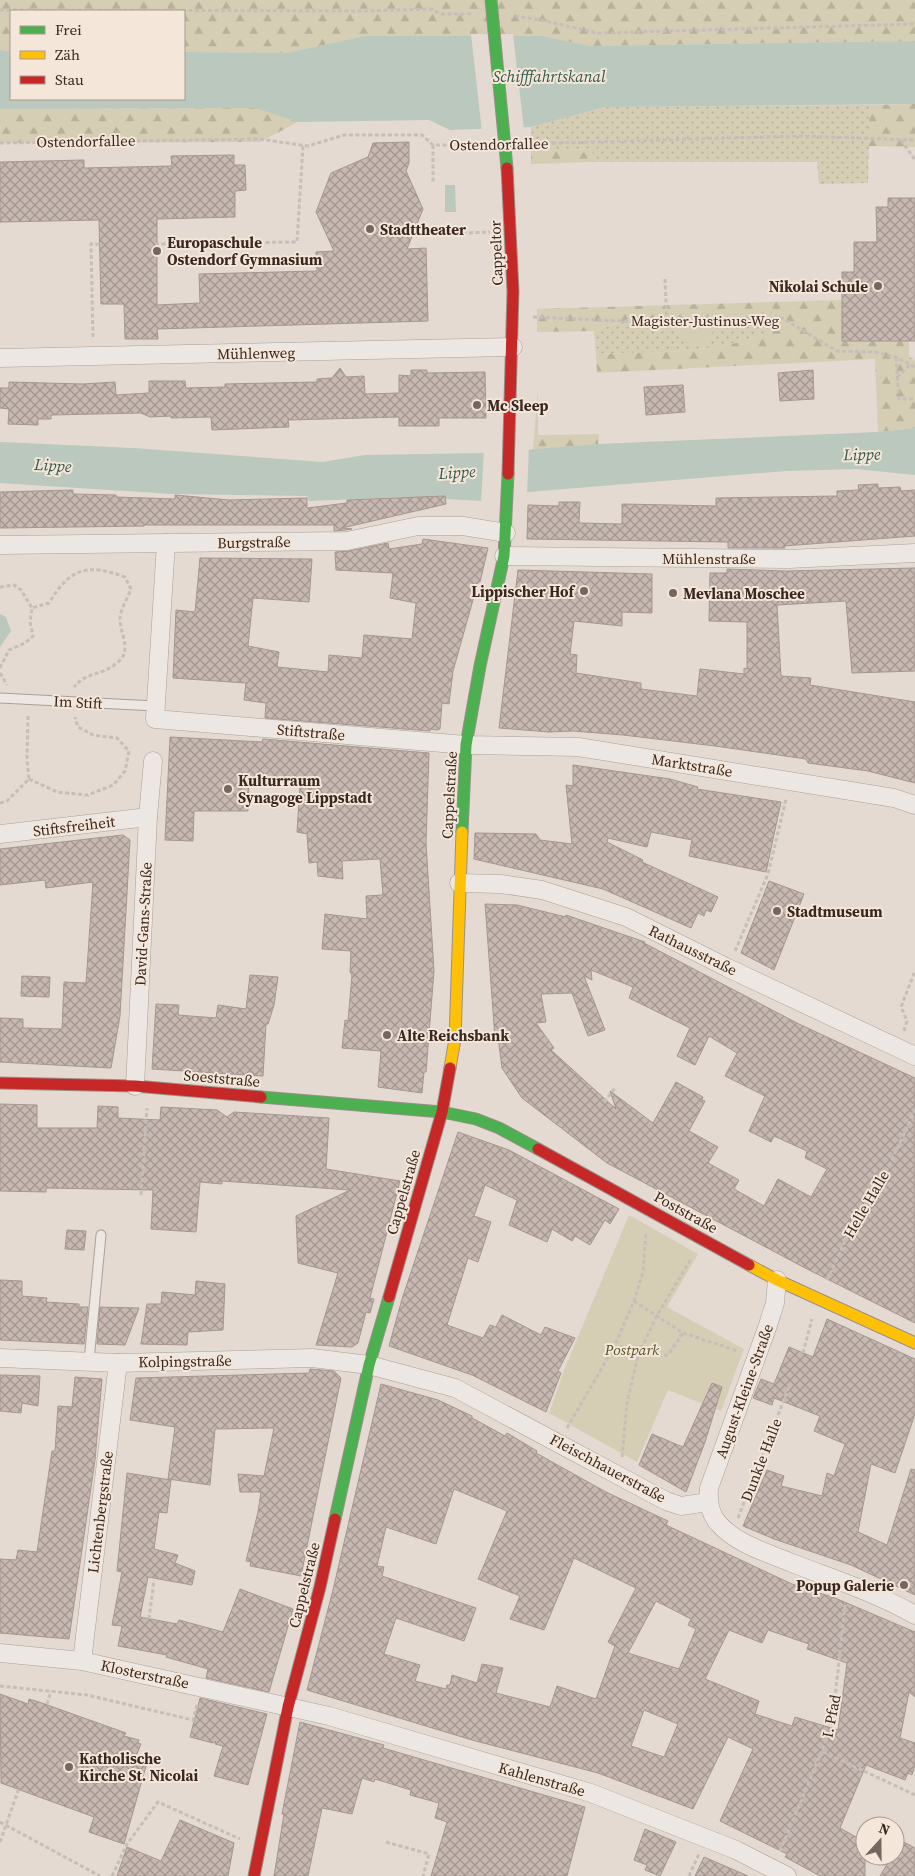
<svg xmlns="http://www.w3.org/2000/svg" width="915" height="1876" font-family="'Source Serif 4',serif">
	<defs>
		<pattern id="grass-dots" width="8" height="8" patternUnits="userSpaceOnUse" patternTransform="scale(1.25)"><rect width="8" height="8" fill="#d6ceb4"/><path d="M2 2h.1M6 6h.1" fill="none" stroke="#b8b19a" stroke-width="1.8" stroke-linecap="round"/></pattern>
		<pattern id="forest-firs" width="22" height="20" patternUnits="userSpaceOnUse" patternTransform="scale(1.25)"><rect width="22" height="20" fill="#d6ceb4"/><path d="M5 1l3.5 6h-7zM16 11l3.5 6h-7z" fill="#b8b19a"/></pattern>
		<pattern id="building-cross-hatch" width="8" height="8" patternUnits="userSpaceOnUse" patternTransform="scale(1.25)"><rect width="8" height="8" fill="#c8b8b2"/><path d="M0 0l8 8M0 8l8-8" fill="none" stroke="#a39690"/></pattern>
	</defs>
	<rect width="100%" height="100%" fill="#e4dad1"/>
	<!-- grass -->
	<g fill="url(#grass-dots)">
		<polygon points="870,105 868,183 819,184 817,162 592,162 592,149 531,151 531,127 605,107"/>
		<path d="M 772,311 L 774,329 C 721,356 654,351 596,354 L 594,331 L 632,318 L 688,318 Z"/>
	</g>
	<!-- forest -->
	<g fill="url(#forest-firs)">
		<polygon points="0,0 915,0 915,41 590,46 542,36 365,36 286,53 184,52 184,11 11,11 11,51 0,50"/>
		<polygon points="915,104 915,147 868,146 870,105"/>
		<polygon points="254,108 298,122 260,142 0,143 0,109"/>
		<polygon points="593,149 592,162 531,164 531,151"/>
		<path d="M 842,300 L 842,341 L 909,341 L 909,356 L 915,361 L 915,428 L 878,432 L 875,359 L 597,373 L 596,354 C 654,351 721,356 774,329 L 772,312 L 688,318 L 632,318 L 594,331 L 537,332 L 537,309 Z"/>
		<polygon points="538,390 538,435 599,434 598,444 533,450"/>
	</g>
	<!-- park -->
	<g fill="#d6ceb4">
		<polygon points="713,325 712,337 700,346 686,344 674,326"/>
		<polygon points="629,1215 698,1254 667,1307 744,1349 721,1411 668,1390 637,1462 549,1413 565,1368"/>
	</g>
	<!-- water -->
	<g fill="#bbc8bd">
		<polygon points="365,36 542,36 590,46 915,41 915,104 605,107 531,127 450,130 429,120 298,122 254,108 0,109 0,50 11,51 11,99 184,99 184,52 286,53"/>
		<polygon points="445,185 455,185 456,212 445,212"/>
		<polygon points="915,428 915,475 856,469 786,471 528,492 483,501 406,497 309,501 307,496 172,494 0,483 0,442 133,448 323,462 365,455 485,453 598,444 878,432"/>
		<polygon points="0,614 6,617 11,631 0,647"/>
	</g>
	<!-- pier -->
	<g fill="#e4dad1">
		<polygon points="471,34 513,34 524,130 482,132"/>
		<polygon points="529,447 527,495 481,503 484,450"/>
	</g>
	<!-- building -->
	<g fill="url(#building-cross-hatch)" stroke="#a59690" fill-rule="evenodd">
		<polygon points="409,142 409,163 406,171 423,209 407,249 426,248 428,321 157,329 158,339 125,339 124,304 101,304 99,220 0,222 0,162 84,160 84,168 172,166 171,156 234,155 234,165 245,165 246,190 235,191 235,217 157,219 157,305 200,303 199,274 317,271 316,252 334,251 316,212 331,173 368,157 373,143"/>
		<polygon points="888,198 915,198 915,341 842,341 842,272 854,272 854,242 877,242 876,207 888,207"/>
		<polygon points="340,368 346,377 364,376 365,394 399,393 399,375 411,376 411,370 427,370 427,373 485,372 486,418 439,418 439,426 399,426 399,417 288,420 289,427 212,430 211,417 171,418 171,416 150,417 141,413 51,415 51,419 38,419 38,425 8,424 9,409 0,408 0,388 9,388 9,382 83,384 115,382 116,395 149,393 149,381 185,381 186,388 225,387 225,384 317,382 317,379 332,378"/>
		<polygon points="813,370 814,399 780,401 778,373"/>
		<polygon points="683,385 685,412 646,415 644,387"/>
		<polygon points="878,484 878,488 900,487 901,491 915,490 915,536 784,546 785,548 728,548 728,542 527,539 528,505 559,506 559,502 580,502 579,523 622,524 622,504 716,506 716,498 837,496 837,491 859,490 858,485"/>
		<polygon points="73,490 73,494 116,495 116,497 175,499 175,495 229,500 307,498 307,508 347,503 347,500 445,496 446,504 342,528 352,529 346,530 334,531 334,525 144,525 144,526 0,528 0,492"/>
		<polygon points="423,539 488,548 480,582 478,582 453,671 449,704 442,703 440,729 437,730 430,729 430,731 265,718 266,703 244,700 246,683 173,678 176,610 195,612 200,558 312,559 309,602 253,598 248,646 279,652 277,667 328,672 329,655 362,658 364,635 412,639 416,603 390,598 393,573 336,570 335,552 349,551 388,543 389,549 422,544"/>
		<polygon points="915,568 915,671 852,673 846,601 777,605 781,676 811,678 810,685 915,702 915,783 868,771 808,763 806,759 715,746 623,735 573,731 549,732 499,728 518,570 652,574 652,613 622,612 622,626 574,621 570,654 577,655 576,673 641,683 641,689 697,696 700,669 744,674 744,668 747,669 747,622 709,621 710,573 727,573 727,569 786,571"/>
		<polygon points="170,737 262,742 263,739 429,753 426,843 434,971 426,1072 424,1072 422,1093 378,1087 381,1051 342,1048 345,1020 348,1021 352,975 350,972 351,951 322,949 325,914 367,919 366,896 383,895 380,859 342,861 343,879 318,876 317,862 309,863 307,834 297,832 300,785 290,785 290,776 249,783 248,811 194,811 193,841 165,840"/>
		<polygon points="573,765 670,779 698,787 697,789 781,802 766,872 689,856 692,840 651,832 647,847 608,838 607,842 643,860 642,862 718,897 711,912 706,910 704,916 698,913 691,928 603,889 474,859 475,833 536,834 540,840 572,844 566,785 573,786"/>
		<polygon points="123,835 130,840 120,1016 111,1068 0,1062 0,1018 23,1019 23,1028 62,1029 64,982 86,983 93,882 46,888 45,880 0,885 0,849"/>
		<polygon points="769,881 804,894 774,970 741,953"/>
		<path d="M 485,904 L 517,905 L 566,917 L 566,915 L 645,942 L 644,943 L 799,1024 L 915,1078 L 915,1323 L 807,1269 L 607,1163 L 522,1098 L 502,1068 L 498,1037 L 495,1038 ZM 591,970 L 633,987 L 629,998 L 690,1028 L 677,1056 L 695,1065 L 709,1036 L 737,1053 L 725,1076 L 765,1096 L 749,1131 L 771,1142 L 774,1136 L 807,1151 L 805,1158 L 827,1169 L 811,1197 L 778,1179 L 764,1206 L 734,1189 L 739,1180 L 708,1163 L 718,1147 L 689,1131 L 705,1101 L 702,1100 L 703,1097 L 676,1082 L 653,1123 L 610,1091 L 616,1109 L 551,1050 L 554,1048 L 536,1023 L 546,1022 L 541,994 L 572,993 L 588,1036 L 605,1030 L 584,976 L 592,980 Z"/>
		<polygon points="250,975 278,977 274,1005 268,1024 266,1024 263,1076 152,1069 156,1004 179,1005 178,1015 216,1018 218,1005 246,1009"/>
		<polygon points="22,976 50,977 49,997 21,996"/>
		<polygon points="0,1104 37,1105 37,1128 97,1128 98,1106 118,1107 118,1118 160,1120 161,1107 217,1110 227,1117 234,1112 329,1118 326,1169 400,1181 370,1298 374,1299 370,1313 366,1312 358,1343 352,1347 316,1345 338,1273 298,1263 296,1216 350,1190 222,1181 222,1184 200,1182 196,1232 151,1229 153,1190 46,1188 46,1192 0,1191"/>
		<polygon points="458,1132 509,1150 619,1209 610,1224 605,1220 590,1245 575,1236 572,1241 552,1229 547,1242 509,1225 517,1200 485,1185 474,1216 491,1222 478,1262 468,1258 447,1325 483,1338 490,1325 496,1327 502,1315 541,1335 545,1327 575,1338 558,1371 561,1373 546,1412 472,1375 389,1346 402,1299"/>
		<polygon points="67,1230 86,1231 84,1250 65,1249"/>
		<polygon points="0,1280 22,1281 22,1296 47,1298 46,1302 79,1304 79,1307 88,1307 84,1344 0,1340"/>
		<polygon points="196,1281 225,1284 223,1330 188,1332 187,1345 141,1344 147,1304 161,1304 162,1292 195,1295"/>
		<polygon points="100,1307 139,1308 125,1345 97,1344"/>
		<polygon points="827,1319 915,1359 915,1414 895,1473 871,1464 858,1532 887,1545 911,1469 915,1470 915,1595 851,1565 774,1539 743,1526 767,1470 784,1476 781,1486 822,1496 827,1473 834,1476 845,1444 814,1431 820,1416 774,1398 772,1405 753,1398 761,1379 774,1384 789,1347 813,1357"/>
		<polygon points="310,1369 334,1371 341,1378 301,1576 250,1566 251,1562 246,1561 258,1512 261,1492 240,1492 238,1474 264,1476 274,1428 215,1429 210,1485 168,1479 175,1427 130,1420 136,1378 309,1373"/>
		<polygon points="0,1375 40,1376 38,1406 22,1403 21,1413 0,1411"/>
		<polygon points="75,1377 102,1379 95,1460 69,1639 0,1633 0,1559 16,1560 18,1550 37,1552 52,1451 55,1451 58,1406 72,1407"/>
		<polygon points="712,1383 722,1387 705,1442 686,1492 639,1465 652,1434 683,1447"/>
		<path d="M 381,1384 L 438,1400 L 472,1416 L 472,1418 L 505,1436 L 507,1433 L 537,1451 L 536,1453 L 606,1492 L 668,1521 L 666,1525 L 792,1584 L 835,1598 L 915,1632 L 915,1697 L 909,1692 L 900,1738 L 915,1743 L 915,1765 L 912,1775 L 908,1773 L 905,1780 L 866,1765 L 840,1828 L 865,1842 L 865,1876 L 820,1876 L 785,1857 L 787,1854 L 720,1821 L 753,1749 L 728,1737 L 693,1809 L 598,1773 L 472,1740 L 307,1690 L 333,1590 ZM 454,1489 L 507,1511 L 478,1579 L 520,1596 L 510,1619 L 544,1630 L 574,1558 L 636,1588 L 608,1642 L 615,1646 L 596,1699 L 557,1686 L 550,1707 L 496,1693 L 503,1668 L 482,1664 L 477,1683 L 452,1675 L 450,1685 L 447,1685 L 446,1689 L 415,1681 L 420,1665 L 384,1654 L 396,1618 L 464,1641 L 476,1608 L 382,1576 L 384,1567 L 377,1566 L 386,1527 L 436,1544 ZM 656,1601 L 691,1619 L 688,1625 L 696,1629 L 679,1669 L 628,1653 ZM 729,1630 L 762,1643 L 768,1630 L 809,1644 L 807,1649 L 847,1663 L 838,1730 L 795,1717 L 792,1726 L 755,1714 L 759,1701 L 705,1679 ZM 644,1710 L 678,1724 L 664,1757 L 631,1746 Z"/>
		<polygon points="127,1473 171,1480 167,1513 159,1512 154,1549 178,1555 175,1563 195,1571 192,1585 148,1577 140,1617 177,1624 179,1620 223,1632 240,1589 293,1609 269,1692 206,1678 208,1669 166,1657 167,1655 118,1646 122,1626 112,1625 122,1572 117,1571"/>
		<polygon points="0,1694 28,1704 29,1699 39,1702 126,1733 124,1736 139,1740 138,1743 141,1744 134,1761 146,1766 124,1844 89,1832 94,1817 1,1783"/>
		<polygon points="200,1698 267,1714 248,1785 214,1776 223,1746 215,1744 216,1741 213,1743 190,1737"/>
		<polygon points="300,1722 384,1745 383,1748 585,1807 567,1876 431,1876 447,1822 435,1818 439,1803 410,1795 411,1790 375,1779 374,1782 362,1778 352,1814 322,1808 308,1876 274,1876 284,1814 282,1814"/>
		<polygon points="180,1820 234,1843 228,1876 117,1876 127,1847 161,1861"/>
		<polygon points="645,1829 676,1842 660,1876 645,1870 647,1865 634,1860"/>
		<polygon points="902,1841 915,1848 915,1876 880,1876 892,1856 895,1856"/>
		<polygon points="704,1857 748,1876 695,1876"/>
	</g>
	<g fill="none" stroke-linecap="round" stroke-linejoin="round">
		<!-- lane casing -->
		<g stroke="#aaa099" stroke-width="11">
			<g id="lane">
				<polyline points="0,698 155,706"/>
				<polyline points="89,1361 101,1235"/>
			</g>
		</g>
		<!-- street casing -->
		<g stroke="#aaa099" stroke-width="19">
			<g id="street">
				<polyline points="0,358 513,347"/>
				<polyline points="166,543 155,719 466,745 578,747 894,798 915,805"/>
				<polyline points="0,545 347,541 418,526 463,526 506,533"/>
				<polyline points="504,556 789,559 915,553"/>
				<polyline points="0,834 148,817"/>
				<polyline points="459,883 501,884 542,890 626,917 728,968 915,1056"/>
				<polyline points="135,1086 148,817 153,761"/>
				<path d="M 777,1280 L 775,1303 L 767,1328 L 709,1488 C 708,1501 709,1513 718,1523 C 736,1544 768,1553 792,1563 C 833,1579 877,1593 915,1615"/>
				<polyline points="0,1358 118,1363 312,1358 369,1365 455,1388 666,1501 681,1506 708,1502"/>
				<polyline points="0,1653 82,1661 329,1716 591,1793 736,1850 787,1876"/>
				<polyline points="82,1661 118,1363"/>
			</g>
		</g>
		<!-- fast casing -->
		<g stroke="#9a908a" stroke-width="13">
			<g id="fast">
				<polyline points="491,0 507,168"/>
				<polyline points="462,832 466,745 480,666 504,556 508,474"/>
				<polyline points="261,1097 442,1112 476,1119 499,1128 538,1149"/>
				<polyline points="335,1519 369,1365 389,1297"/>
			</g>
		</g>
		<!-- slow casing -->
		<g stroke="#9a908a" stroke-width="13">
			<g id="slow">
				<polyline points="450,1068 455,1039 462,832"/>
				<polyline points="749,1265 777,1280 915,1343"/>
			</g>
		</g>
		<!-- jam casing -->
		<g stroke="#9a908a" stroke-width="13">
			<g id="jam">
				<polyline points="507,168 513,291 508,474"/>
				<polyline points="0,1083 135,1086 261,1097"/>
				<polyline points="538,1149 749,1265"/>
				<polyline points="389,1297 442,1112 450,1068"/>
				<polyline points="254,1876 288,1707 320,1587 335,1519"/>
			</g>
		</g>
		<!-- path -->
		<g stroke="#c5beb9" stroke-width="3" stroke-dasharray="4 2.5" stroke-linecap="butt">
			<polyline points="0,10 364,11 430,9 442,14 471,14"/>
			<polyline points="515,16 541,20 598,33 915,24"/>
			<polyline points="901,140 915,160"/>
			<polyline points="0,143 259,139 308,146 344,135 422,135 433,145 482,145"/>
			<polyline points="526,144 799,136 915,140"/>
			<polyline points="433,145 433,182"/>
			<polyline points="443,234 490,232"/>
			<polyline points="155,244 297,242 303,146"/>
			<polyline points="665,279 667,323"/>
			<polyline points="533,317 667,323 782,318 837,351 875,352 895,357 915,367"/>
			<polyline points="93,337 91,244 100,244"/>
			<polyline points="896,357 899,399 915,399"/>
			<polyline points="897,377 910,365"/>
			<polyline points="0,587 14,585 21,590 32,608"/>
			<path d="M 0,668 L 9,650 L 25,643 L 33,636 L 30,622 L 32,608 L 49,603 C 70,568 87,563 125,577 L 131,589 C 128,597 120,610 120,619 C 120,634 133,651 117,663 C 100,677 89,670 74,687"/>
			<polyline points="0,673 7,685"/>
			<polyline points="29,779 57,792 88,795 113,785 125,771 129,751 117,738 93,735 78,727 75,717"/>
			<polyline points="0,803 7,801 29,779 27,760 28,714"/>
			<polyline points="735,951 768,874 786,799"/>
			<polyline points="904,1031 907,1021 901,1007 915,971"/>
			<polyline points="604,1102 616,1087"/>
			<polyline points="141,1195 147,1108"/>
			<polyline points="827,1280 853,1224 889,1166 915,1110"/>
			<polyline points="634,1301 683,1333 738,1351"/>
			<polyline points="614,1347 642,1347"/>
			<polyline points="803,1353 812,1319"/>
			<polyline points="638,1356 668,1355 683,1333"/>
			<polyline points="567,1428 614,1347 634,1301 643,1272 646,1233"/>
			<polyline points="622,1457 627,1403 638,1356 656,1317 691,1259"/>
			<polyline points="738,1518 790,1384"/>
			<polyline points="149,1619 154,1580"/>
			<polyline points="0,1686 87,1695 193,1720 197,1705"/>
			<polyline points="47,1704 51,1691"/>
			<polyline points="823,1752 915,1795"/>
			<polyline points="0,1822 100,1876"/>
			<polyline points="0,1842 19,1788"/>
			<polyline points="386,1842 429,1854 423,1876"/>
			<polyline points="780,1851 832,1727 845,1604"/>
			<polyline points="112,1876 127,1844 158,1802 240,1839"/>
			<polyline points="689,1876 699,1854"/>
		</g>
		<!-- lane -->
		<use href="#lane" stroke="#ece7e2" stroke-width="9"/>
		<!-- street -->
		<use href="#street" stroke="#ece7e2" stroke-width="18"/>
		<!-- fast -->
		<use href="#fast" stroke="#4caf50" stroke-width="11"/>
		<!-- slow -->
		<use href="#slow" stroke="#ffc107" stroke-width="11"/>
		<!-- jam -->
		<use href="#jam" stroke="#c62828" stroke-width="11"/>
	</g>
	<!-- markers -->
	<g fill="#75665f" stroke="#f4e6d8" stroke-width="2">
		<circle cx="370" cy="229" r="5"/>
		<circle cx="157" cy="251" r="5"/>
		<circle cx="878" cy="286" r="5"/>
		<circle cx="477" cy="405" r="5"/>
		<circle cx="584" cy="591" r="5"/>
		<circle cx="673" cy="593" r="5"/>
		<circle cx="228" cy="789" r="5"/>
		<circle cx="777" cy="911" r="5"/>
		<circle cx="387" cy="1035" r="5"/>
		<circle cx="904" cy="1585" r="5"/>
		<circle cx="69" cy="1767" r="5"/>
	</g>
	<g text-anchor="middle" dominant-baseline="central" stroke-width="4" stroke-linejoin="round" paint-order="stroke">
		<!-- street labels -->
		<g font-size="15" fill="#392821" stroke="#f4e6d8">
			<text transform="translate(86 141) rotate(-1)">Ostendorfallee</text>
			<text transform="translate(499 144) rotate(-1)">Ostendorfallee</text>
			<text transform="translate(496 253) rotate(-92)">Cappeltor</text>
			<text x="705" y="320">Magister-Justinus-Weg</text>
			<text transform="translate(256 353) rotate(-1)">Mühlenweg</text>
			<text transform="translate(254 542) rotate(-1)">Burgstraße</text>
			<text x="709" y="558">Mühlenstraße</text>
			<text transform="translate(78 702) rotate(3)">Im Stift</text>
			<text transform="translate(311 732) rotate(5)">Stiftstraße</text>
			<text transform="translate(692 765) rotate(9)">Marktstraße</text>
			<text transform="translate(449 795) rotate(-87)">Cappelstraße</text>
			<text transform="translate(74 826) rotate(-7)">Stiftsfreiheit</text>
			<text transform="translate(143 924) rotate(-87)">David-Gans-Straße</text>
			<text transform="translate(693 950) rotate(26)">Rathausstraße</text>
			<text transform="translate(222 1078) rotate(5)">Soeststraße</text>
			<text transform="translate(403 1192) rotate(-74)">Cappelstraße</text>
			<text transform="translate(866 1204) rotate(-60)">Helle Halle</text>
			<text transform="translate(686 1212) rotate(29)">Poststraße</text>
			<text transform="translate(185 1361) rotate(-1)">Kolpingstraße</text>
			<text transform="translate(744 1391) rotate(-70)">August-Kleine-Straße</text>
			<text transform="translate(761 1460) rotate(-69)">Dunkle Halle</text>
			<text transform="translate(608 1468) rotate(28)">Fleischhauerstraße</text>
			<text transform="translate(100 1512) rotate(-83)">Lichtenbergstraße</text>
			<text transform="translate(304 1585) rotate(-76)">Cappelstraße</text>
			<text transform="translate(145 1674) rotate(12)">Klosterstraße</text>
			<text transform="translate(831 1716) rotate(-79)">I. Pfad</text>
			<text transform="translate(542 1779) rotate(16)">Kahlenstraße</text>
		</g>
		<!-- poi labels -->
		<g font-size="15" font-weight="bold" fill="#392821" stroke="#f4e6d8" text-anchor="start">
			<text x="380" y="229">Stadttheater</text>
			<text x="167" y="242">Europaschule<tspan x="167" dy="17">Ostendorf Gymnasium</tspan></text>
			<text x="868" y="286" text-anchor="end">Nikolai Schule</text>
			<text x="487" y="405">Mc Sleep</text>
			<text x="574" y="591" text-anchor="end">Lippischer Hof</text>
			<text x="683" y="593">Mevlana Moschee</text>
			<text x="238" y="780">Kulturraum<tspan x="238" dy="17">Synagoge Lippstadt</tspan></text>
			<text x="787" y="911">Stadtmuseum</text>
			<text x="397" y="1035">Alte Reichsbank</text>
			<text x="894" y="1585" text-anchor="end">Popup Galerie</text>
			<text x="79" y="1758">Katholische<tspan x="79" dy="17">Kirche St. Nicolai</tspan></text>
		</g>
		<!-- park labels -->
		<g font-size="15" font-style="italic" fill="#535429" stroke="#f4e6d8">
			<text x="632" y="1349">Postpark</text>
		</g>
		<!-- water labels -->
		<g font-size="16" font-style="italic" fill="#32584d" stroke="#f4e6d8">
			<text x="549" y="76">Schifffahrtskanal</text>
			<text transform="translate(862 454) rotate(-1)">Lippe</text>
			<text transform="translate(53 465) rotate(4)">Lippe</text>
			<text transform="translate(457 472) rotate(-3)">Lippe</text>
		</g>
	</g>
	<!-- legend -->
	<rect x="10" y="10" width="175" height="90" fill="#f4e6d8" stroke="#a99a8f"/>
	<rect x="20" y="26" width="25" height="8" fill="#4caf50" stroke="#a99a8f"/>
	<text x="55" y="35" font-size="15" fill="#392821">Frei</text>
	<rect x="20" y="51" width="25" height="8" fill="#ffc107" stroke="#a99a8f"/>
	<text x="55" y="60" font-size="15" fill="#392821">Zäh</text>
	<rect x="20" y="76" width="25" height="8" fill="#c62828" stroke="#a99a8f"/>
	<text x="55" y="85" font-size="15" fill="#392821">Stau</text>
	<!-- north arrow -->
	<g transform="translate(880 1841) rotate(21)"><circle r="24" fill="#f4e6d8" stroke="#a99a8f"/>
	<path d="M0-4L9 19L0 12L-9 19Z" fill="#75665f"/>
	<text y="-8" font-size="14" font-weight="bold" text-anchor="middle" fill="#392821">N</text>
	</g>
</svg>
